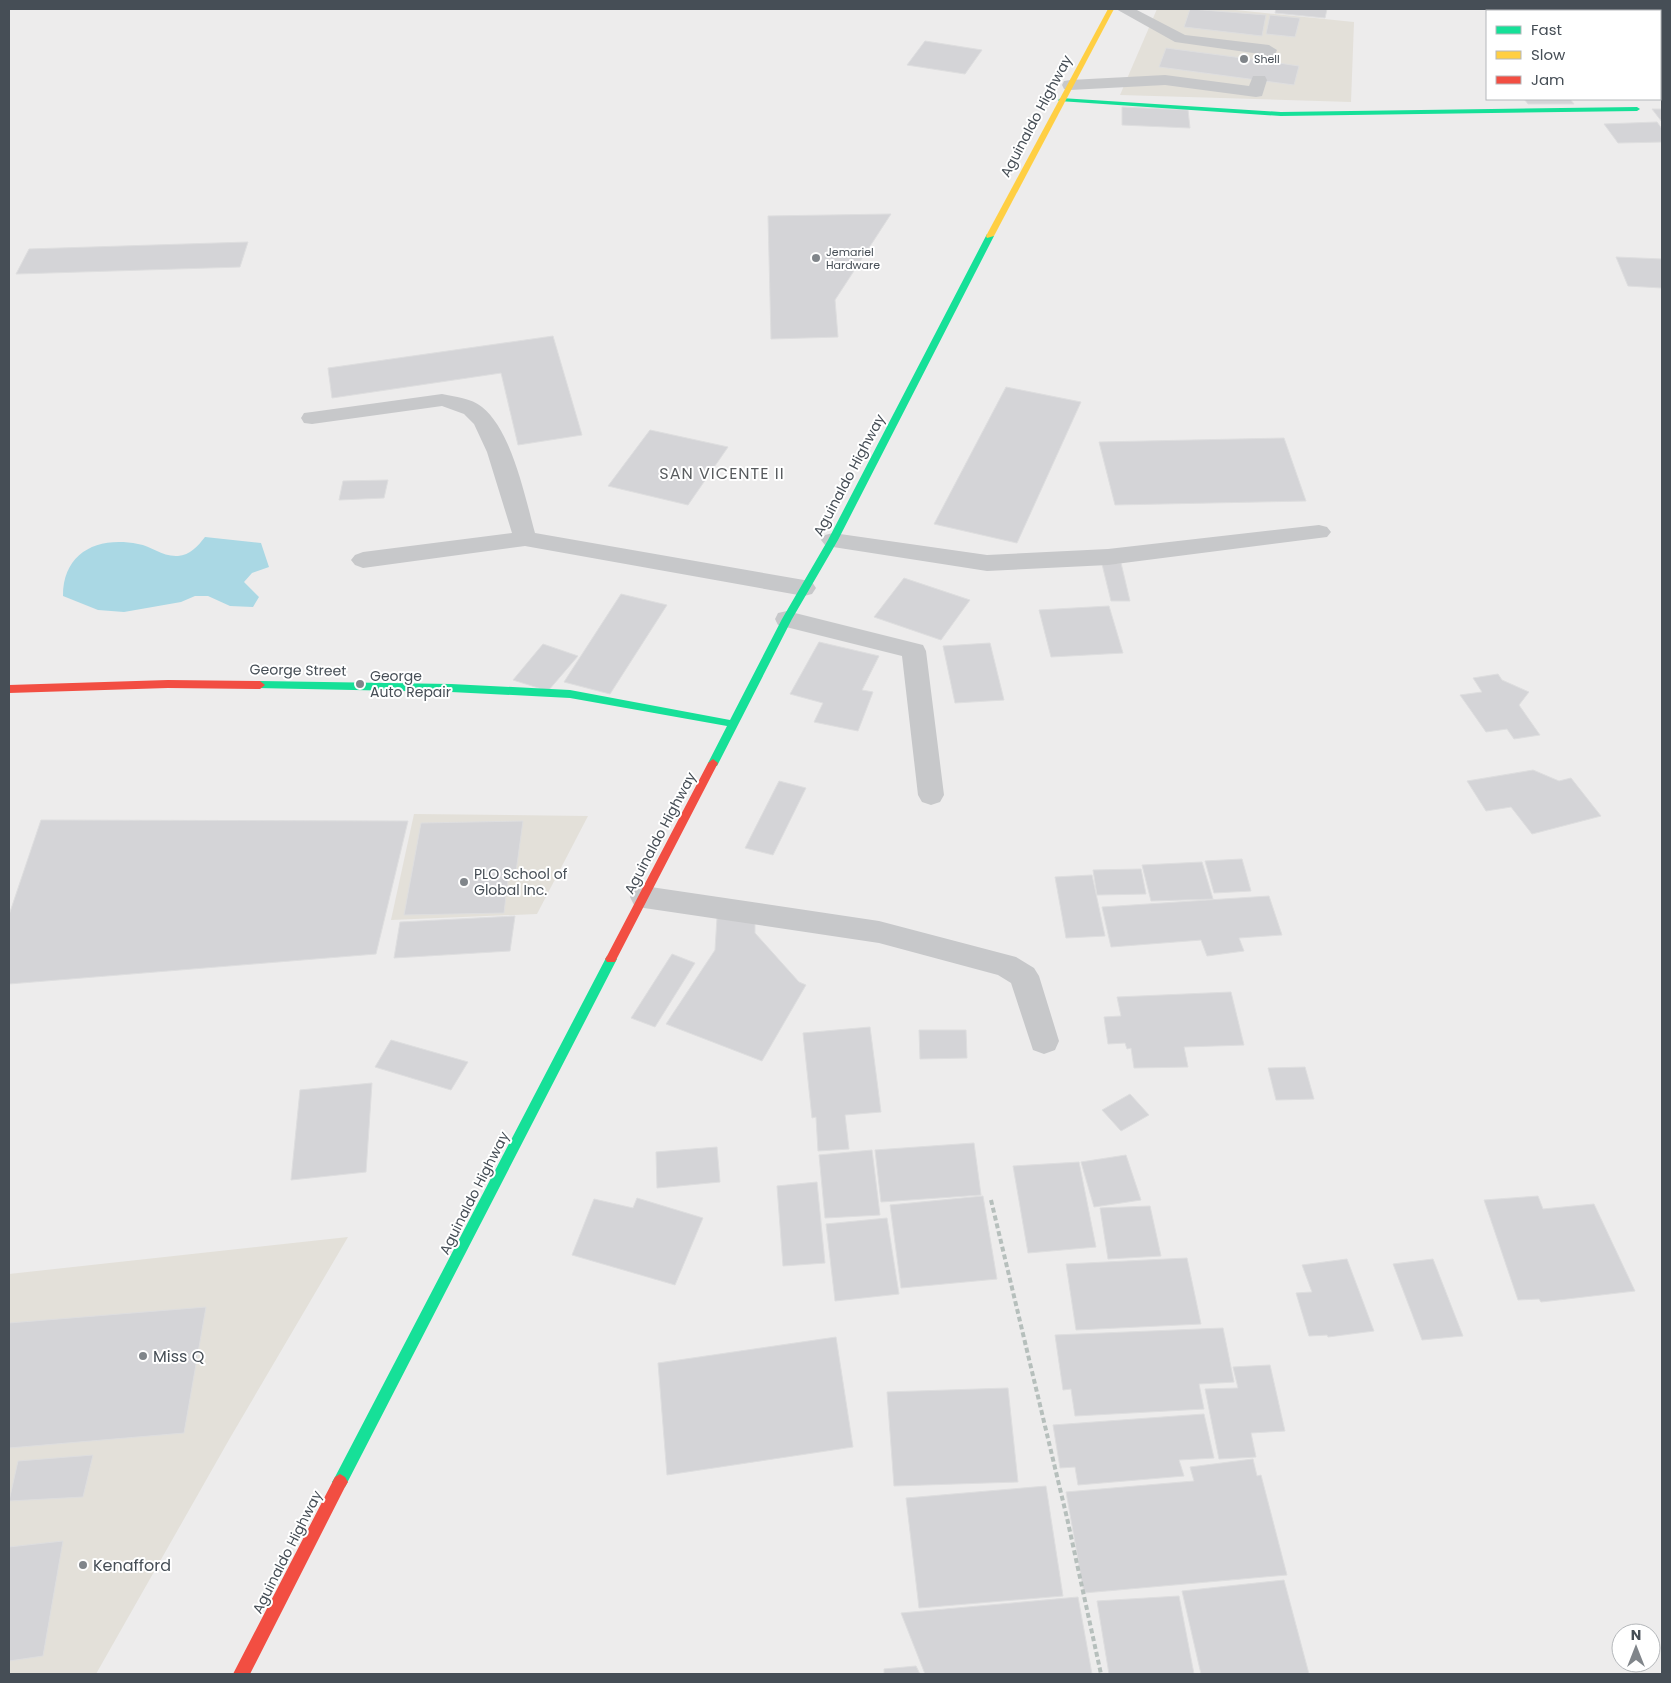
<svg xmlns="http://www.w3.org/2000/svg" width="1671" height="1683" font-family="Poppins,sans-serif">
	<rect width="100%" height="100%" fill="#edecec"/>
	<!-- commercial -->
	<g fill="#e3e0d9">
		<polygon points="1157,9 1226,9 1354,22 1351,102 1120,95"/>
		<polygon points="414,814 588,816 537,914 391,920"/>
		<polygon points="348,1237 230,1438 96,1674 9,1674 9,1274"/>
	</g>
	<!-- water -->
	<path fill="#aad8e4" d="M 205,537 L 261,543 L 269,567 L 252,573 L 244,582 L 259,597 L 253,607 L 230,606 L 208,596 L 195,596 L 181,602 L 124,612 L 98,610 L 63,596 C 63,552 98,536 138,544 C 152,546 162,557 178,556 C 190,555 198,546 205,537 Z"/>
	<!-- building -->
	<g fill="#d4d4d7" stroke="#dededf">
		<polygon points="1190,9 1266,15 1262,36 1184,27"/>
		<polygon points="1276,9 1327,9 1325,18 1275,13"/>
		<polygon points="1270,15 1300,18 1295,37 1266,34"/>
		<polygon points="925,41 982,50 965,74 907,65"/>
		<polygon points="1166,48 1265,61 1299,66 1294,85 1159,67"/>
		<polygon points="1524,99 1570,99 1574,104 1528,104"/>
		<polygon points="1122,107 1188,110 1190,128 1122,125"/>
		<polygon points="1652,109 1662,109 1662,122"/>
		<polygon points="1657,122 1662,129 1662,142 1618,143 1604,124"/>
		<polygon points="891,214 835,300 838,337 771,339 768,216"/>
		<polygon points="248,242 240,267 16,274 29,249"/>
		<polygon points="1616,257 1662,259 1662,288 1628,286"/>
		<polygon points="553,336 582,435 518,445 501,373 332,398 328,368"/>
		<polygon points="1006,387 1081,402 1017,543 934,524"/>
		<polygon points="650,430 728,447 688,505 608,486"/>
		<polygon points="1284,438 1306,501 1115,505 1099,442"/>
		<polygon points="388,480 384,498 339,500 343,481"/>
		<polygon points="1121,563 1130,601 1111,601 1102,564"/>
		<polygon points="904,578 970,600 941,640 874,617"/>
		<polygon points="621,594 667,605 610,694 564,682"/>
		<polygon points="1109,606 1123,653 1051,657 1039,610"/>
		<polygon points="819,642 879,656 862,690 873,692 858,731 814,722 823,703 790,694"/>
		<polygon points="990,643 1004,700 955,703 943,646"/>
		<polygon points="543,644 578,656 548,691 513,680"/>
		<polygon points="1498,674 1502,680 1529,692 1519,705 1540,735 1514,739 1507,729 1486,732 1460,695 1482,692 1473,678"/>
		<polygon points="1533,770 1559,781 1571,778 1601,816 1532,834 1511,807 1486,811 1467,781"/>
		<polygon points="779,781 806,788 773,855 745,848"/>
		<polygon points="41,820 408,821 376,954 9,984 9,915"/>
		<polygon points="523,821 515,879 508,879 504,913 404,915 421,823"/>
		<polygon points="1242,859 1251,891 1214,893 1205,861"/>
		<polygon points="1202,862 1213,899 1151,901 1142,865"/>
		<polygon points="1141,869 1146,894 1097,895 1093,870"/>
		<polygon points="1092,875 1105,936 1066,938 1055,877"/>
		<polygon points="1269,896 1282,935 1239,938 1244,951 1207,956 1201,940 1111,947 1102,907"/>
		<polygon points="515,916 510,951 394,958 400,922"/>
		<polygon points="717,918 755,918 755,933 799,982 806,985 762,1061 666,1024 715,950"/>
		<polygon points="672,954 695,963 655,1027 631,1018"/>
		<polygon points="1231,992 1244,1045 1184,1047 1188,1067 1134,1068 1131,1048 1127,1049 1125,1043 1108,1044 1104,1017 1121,1016 1117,997"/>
		<polygon points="870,1027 881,1112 845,1115 849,1149 818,1151 816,1117 812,1118 803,1033"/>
		<polygon points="919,1030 966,1030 967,1058 920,1059"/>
		<polygon points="391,1040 468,1062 451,1090 375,1067"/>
		<polygon points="1305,1067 1314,1099 1276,1100 1268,1068"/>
		<polygon points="372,1083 366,1172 291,1180 300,1090"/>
		<polygon points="1130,1094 1149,1115 1121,1131 1102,1110"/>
		<polygon points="974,1143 981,1195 881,1202 875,1150"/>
		<polygon points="717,1147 720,1182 657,1188 656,1152"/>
		<polygon points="872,1150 880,1215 825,1218 819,1155"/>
		<polygon points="1126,1155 1141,1200 1094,1207 1081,1162"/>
		<polygon points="1079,1162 1096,1247 1028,1253 1013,1166"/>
		<polygon points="817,1182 825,1263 783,1266 777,1186"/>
		<polygon points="983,1196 997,1279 901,1288 890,1205"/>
		<polygon points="1538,1196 1543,1209 1594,1204 1635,1291 1541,1302 1539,1299 1518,1300 1484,1200"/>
		<polygon points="637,1198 703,1218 675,1285 572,1255 594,1199 633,1208"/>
		<polygon points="1150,1206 1161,1256 1108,1259 1100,1208"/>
		<polygon points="887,1218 899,1294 835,1301 826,1224"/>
		<polygon points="1187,1258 1201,1324 1076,1330 1066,1264"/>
		<polygon points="1347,1259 1374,1331 1328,1337 1327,1335 1309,1336 1296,1293 1312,1292 1302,1265"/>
		<polygon points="1433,1259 1463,1336 1422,1340 1393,1264"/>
		<polygon points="206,1307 184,1433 9,1448 9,1323"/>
		<polygon points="1223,1328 1234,1382 1199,1384 1204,1409 1075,1416 1071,1389 1063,1390 1055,1335"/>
		<polygon points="836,1337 853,1447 667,1475 658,1363"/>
		<polygon points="1270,1365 1285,1431 1251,1433 1256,1457 1219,1459 1205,1389 1238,1388 1233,1367"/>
		<polygon points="1008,1388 1018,1482 894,1486 887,1392"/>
		<polygon points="1204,1414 1214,1458 1179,1460 1184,1476 1078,1485 1075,1467 1060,1468 1053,1425"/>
		<polygon points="93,1455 83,1497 9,1501 18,1461"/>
		<polygon points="1253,1459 1257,1476 1261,1475 1287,1575 1084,1593 1066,1492 1194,1481 1190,1467"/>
		<polygon points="1046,1486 1063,1596 919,1608 906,1498"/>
		<polygon points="63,1541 43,1656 9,1661 9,1547"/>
		<polygon points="1284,1580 1309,1674 1201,1674 1182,1591"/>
		<polygon points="1179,1596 1194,1674 1109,1674 1097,1601"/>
		<polygon points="1078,1597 1092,1674 925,1674 901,1613"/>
		<polygon points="916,1666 920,1674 884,1674 884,1669"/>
	</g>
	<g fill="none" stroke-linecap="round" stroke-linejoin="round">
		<!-- path -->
		<polyline stroke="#b6bfbc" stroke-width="4" stroke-dasharray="5 3" stroke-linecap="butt" points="991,1200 1067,1518 1101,1674"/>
		<!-- lane -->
		<g fill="#c7c8ca" fill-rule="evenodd">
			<polygon points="1116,9 1135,9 1185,35 1269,45 1277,50 1271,64 1259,64 1257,61 1260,54 1175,42"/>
			<polygon points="1165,75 1249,86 1253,76 1265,76 1267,80 1262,96 1256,97 1165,85 1070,90 1064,89 1062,85 1064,81 1070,80"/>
			<path d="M 442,394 C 455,397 471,398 482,407 C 512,431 525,497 535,533 L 804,580 L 812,582 L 816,588 L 812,594 L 804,596 L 525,546 L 363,568 L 355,565 L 351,560 L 355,555 L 363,552 L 512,533 L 487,452 L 474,424 L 464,414 L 442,406 L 312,424 L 304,423 L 301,418 L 304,413 L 312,412 Z"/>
			<polygon points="1319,525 1327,527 1331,532 1327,537 1108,565 987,571 833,547 825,545 821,540 825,535 833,533 987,555 1108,549"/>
			<polygon points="787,611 923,645 926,651 944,795 940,802 931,805 922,802 918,795 902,656 778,625 775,619 778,613"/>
			<polygon points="644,886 879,921 1016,957 1034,968 1039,976 1059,1041 1055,1050 1044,1054 1033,1050 1011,983 998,975 879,943 644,908 634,905 630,897 634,889"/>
		</g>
		<!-- fast -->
		<g fill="#16e098" fill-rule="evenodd">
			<polygon points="1061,98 1281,112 1637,107 1640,109 1637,111 1281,116 1059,101 1058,100"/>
			<polygon points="987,234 994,236 838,540 792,619 717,766 709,766 708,763 727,726 570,698 451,692 256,688 255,685 260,681 451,684 570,690 730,720 782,619 828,540"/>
			<polygon points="611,954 615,956 617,959 345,1487 340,1490 335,1487 332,1482 335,1477 607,956"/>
		</g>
		<!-- slow -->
		<polygon fill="#ffcf43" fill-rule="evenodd" points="1108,9 1114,9 994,236 987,238 986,236"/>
		<!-- jam -->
		<g fill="#f24e42" fill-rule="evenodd">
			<polygon points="168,680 260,681 265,685 260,689 168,688 9,693 9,685"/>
			<polygon points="713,759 718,763 615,962 607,962 605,959 607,956 708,763"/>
			<polygon points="340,1474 345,1477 348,1482 345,1487 250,1674 233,1674 335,1477"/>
		</g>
	</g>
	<!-- markers -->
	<g fill="#80858a" stroke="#fff" stroke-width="2">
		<circle cx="1244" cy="59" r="5"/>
		<circle cx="816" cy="258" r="5"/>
		<circle cx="360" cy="684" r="5"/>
		<circle cx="464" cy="882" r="5"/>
		<circle cx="143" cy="1356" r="5"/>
		<circle cx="83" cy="1565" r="5"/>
	</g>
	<g text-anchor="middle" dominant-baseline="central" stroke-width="4" stroke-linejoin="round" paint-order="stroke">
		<!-- far-poi labels -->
		<g font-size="11" fill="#464e56" stroke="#fff" text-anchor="start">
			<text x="1254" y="59">Shell</text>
			<text x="826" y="252">Jemariel<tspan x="826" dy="13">Hardware</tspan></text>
		</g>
		<!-- street labels -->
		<g font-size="14" fill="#464e56" stroke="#fff">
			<text transform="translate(1036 116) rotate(-62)">Aguinaldo Highway</text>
			<text transform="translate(849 475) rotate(-62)">Aguinaldo Highway</text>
			<text transform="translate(298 670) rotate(1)">George Street</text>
			<text transform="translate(660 833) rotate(-62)">Aguinaldo Highway</text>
			<text transform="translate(474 1193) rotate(-63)">Aguinaldo Highway</text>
			<text transform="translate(287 1552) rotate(-63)">Aguinaldo Highway</text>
		</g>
		<!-- poi labels -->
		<g font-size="14" fill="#464e56" stroke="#fff" text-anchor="start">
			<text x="370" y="676">George<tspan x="370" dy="16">Auto Repair</tspan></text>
			<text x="474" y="874">PLO School of<tspan x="474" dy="16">Global Inc.</tspan></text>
		</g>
		<!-- quarter labels -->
		<g font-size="16" letter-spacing="1" fill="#595c5f" stroke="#fff">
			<text x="722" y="473">SAN VICENTE II</text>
		</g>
		<!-- near-poi labels -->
		<g font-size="16" fill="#464e56" stroke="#fff" text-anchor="start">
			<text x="153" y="1356">Miss Q</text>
			<text x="93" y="1565">Kenafford</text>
		</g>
	</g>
	<!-- border -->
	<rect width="1671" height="1683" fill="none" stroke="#464e56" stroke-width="20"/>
	<!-- legend -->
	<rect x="1486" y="10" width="175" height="90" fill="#ffffff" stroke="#b5b8bb"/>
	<rect x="1496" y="26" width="25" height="8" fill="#16e098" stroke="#b5b8bb"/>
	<text x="1531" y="35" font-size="15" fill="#464e56">Fast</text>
	<rect x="1496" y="51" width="25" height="8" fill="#ffcf43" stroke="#b5b8bb"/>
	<text x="1531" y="60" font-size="15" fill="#464e56">Slow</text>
	<rect x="1496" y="76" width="25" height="8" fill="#f24e42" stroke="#b5b8bb"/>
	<text x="1531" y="85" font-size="15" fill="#464e56">Jam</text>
	<!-- north arrow -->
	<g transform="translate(1636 1648)"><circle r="24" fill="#ffffff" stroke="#b5b8bb"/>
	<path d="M0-4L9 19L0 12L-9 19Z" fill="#80858a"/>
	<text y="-8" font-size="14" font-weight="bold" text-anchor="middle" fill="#464e56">N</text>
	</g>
</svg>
